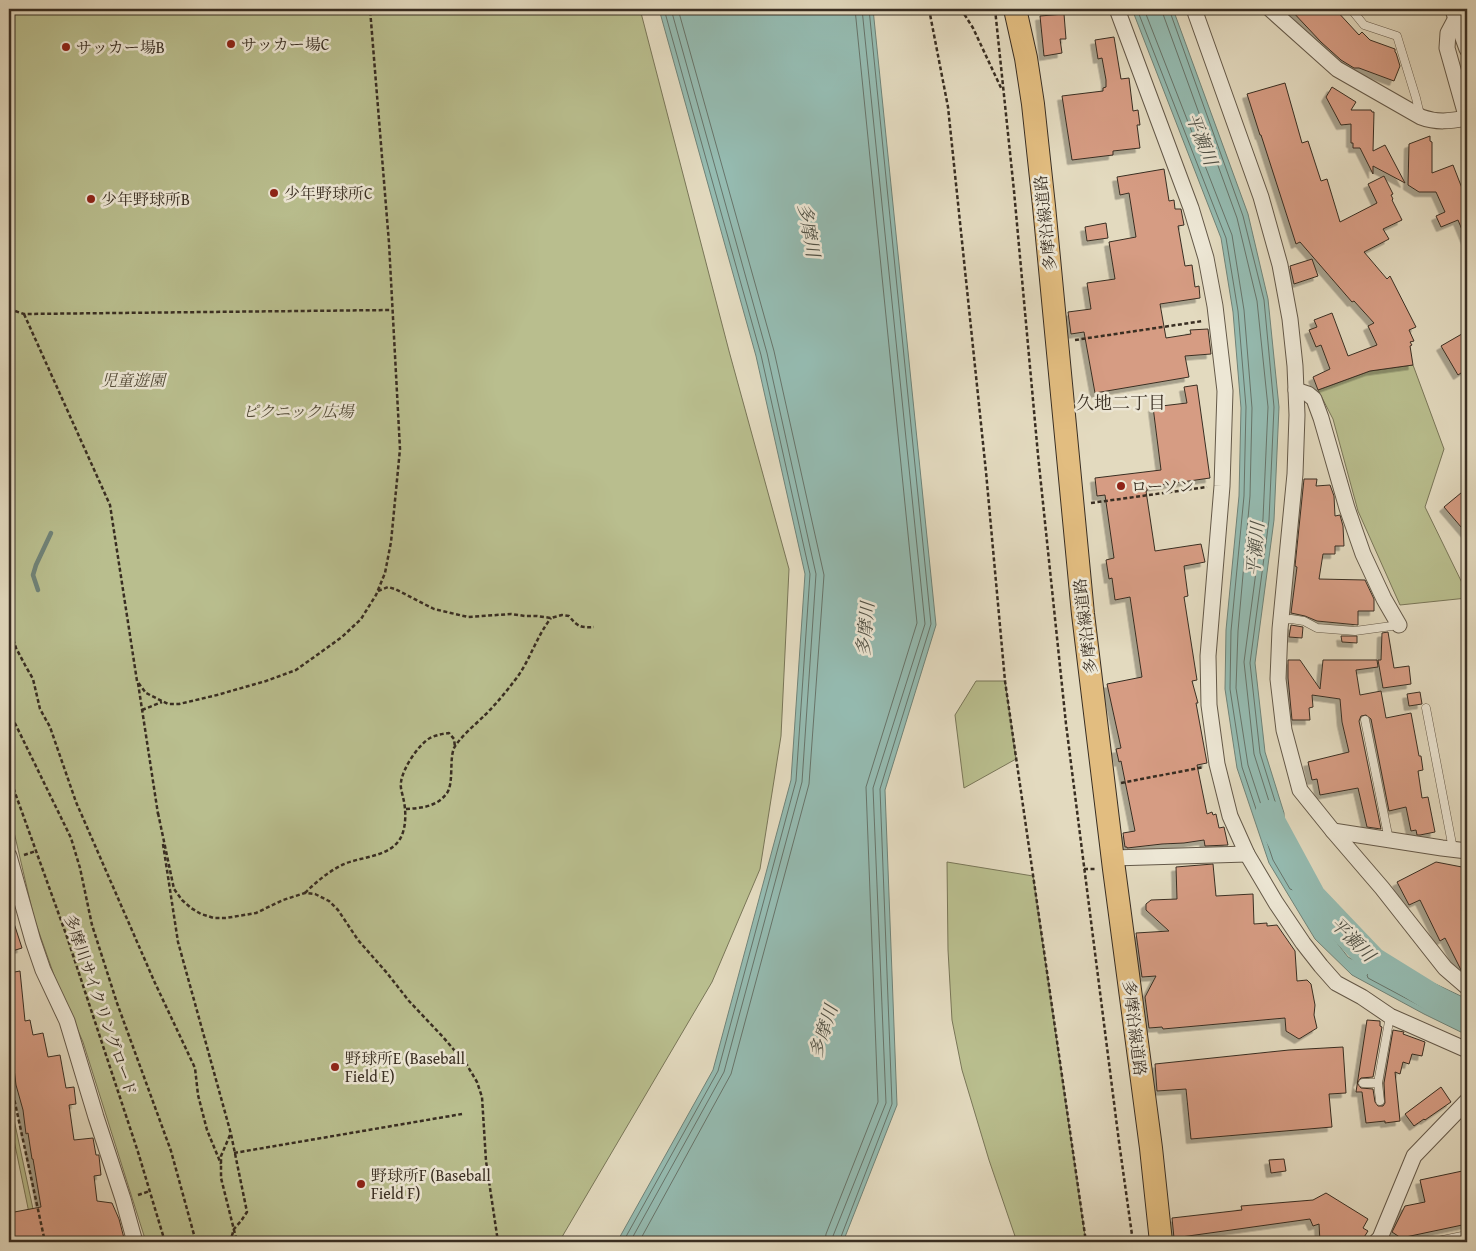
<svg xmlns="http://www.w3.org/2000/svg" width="1476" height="1251" font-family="'Gentium Book Plus','Noto Serif JP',serif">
	<defs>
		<filter id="shadow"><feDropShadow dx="-4.5" dy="4.5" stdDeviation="0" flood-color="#0004"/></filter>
	</defs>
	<rect width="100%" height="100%" fill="#e3dabf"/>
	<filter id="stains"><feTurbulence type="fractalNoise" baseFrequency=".004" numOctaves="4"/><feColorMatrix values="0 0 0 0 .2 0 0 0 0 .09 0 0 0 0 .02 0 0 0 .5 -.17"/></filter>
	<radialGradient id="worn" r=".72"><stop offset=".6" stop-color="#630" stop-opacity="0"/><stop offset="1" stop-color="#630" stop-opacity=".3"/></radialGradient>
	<!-- green -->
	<g fill="#b9be8e" stroke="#797658">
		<polygon points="9,9 640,9 729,351 789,569 781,736 760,869 712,982 559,1242 146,1242 83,1042 55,978 34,918 14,832 9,816"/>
		<polygon points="1413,365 1444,449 1425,507 1467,593 1467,598 1400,605 1358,511 1333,419 1318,390 1370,371"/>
		<polygon points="976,681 1005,681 1016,759 964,788 955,715"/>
		<polygon points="947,862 1033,876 1085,1236 1063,1242 1017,1242 989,1160 962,1070 952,1020 948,950"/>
		<polygon points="9,1096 40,1242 35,1242 9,1116"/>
	</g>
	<!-- water -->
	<g fill="#95bbb1" stroke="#708378">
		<polygon points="659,9 873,9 936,625 885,790 897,1105 843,1242 617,1242 713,1070 791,780 805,574 756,356"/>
		<polygon points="1132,9 1173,9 1248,214 1268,299 1279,407 1274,520 1255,663 1265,752 1284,813 1285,859 1320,921 1348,957 1369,968 1402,968 1467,999 1467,1035 1424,1014 1352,975 1315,939 1269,863 1237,768 1225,689 1226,630 1239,496 1241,408 1233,312 1221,238"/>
	</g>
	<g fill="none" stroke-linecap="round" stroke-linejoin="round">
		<!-- shore -->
		<g stroke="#67746a" stroke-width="1">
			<polyline points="1137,9 1226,238 1238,311 1246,407 1244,496 1231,631 1230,689 1242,767 1273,860 1290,889 1293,890 1295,887 1280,860 1279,814 1260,753 1250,663 1269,520 1274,407 1264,300 1243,216 1169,9"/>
			<polyline points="1144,9 1232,235 1244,310 1252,408 1250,496 1238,631 1236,688 1248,765 1268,826 1271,828 1273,826 1273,814 1254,754 1244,662 1263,519 1268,407 1257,301 1237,218 1163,14 1163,9"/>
			<polyline points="1467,1003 1463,1003 1401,973 1369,973 1367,975 1368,978 1426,1009 1467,1029"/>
			<polyline points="1467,1009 1461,1008 1400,980 1393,979 1391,981 1392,984 1429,1004 1467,1022"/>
			<polyline points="623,1242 718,1071 796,781 810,574 761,355 664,9"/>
			<polyline points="630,1242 724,1072 802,782 816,574 767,353 671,9"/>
			<polyline points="639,1242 731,1074 809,784 824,575 774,351 678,9"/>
			<polyline points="825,1242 826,1234 878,1102 866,787 917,623 855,9"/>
			<polyline points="832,1242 833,1236 886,1103 873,788 925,624 862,9"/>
			<polyline points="839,1242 892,1104 880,789 931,624 869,9"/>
		</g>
		<!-- stream -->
		<polyline stroke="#708378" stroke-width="4.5" points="38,590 33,575 36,565 51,533"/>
		<!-- river -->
		<polyline stroke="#95bbb1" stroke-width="28" points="1269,814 1272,823 1312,897 1373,961 1436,1000 1467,1016"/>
	</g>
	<!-- building -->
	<g fill="#d69c83" stroke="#392e22" filter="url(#shadow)">
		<polygon points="1290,9 1335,9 1359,35 1362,32 1370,40 1395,49 1395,52 1396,53 1400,66 1394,81 1359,68 1354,68 1341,60 1321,42"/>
		<polygon points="1064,14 1066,39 1060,39 1062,53 1044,56 1040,16"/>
		<polygon points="1114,37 1121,79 1129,78 1133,111 1138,110 1140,125 1137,125 1140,148 1113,151 1113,155 1072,160 1062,96 1103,91 1103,88 1106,87 1106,80 1102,58 1098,59 1095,40"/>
		<polygon points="1285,83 1302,143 1308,141 1321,181 1327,179 1340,222 1377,203 1368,184 1384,176 1393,194 1391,195 1393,199 1392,200 1402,220 1383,229 1389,239 1364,252 1387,279 1390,276 1416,327 1409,330 1414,341 1410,342 1412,345 1410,346 1413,365 1370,371 1318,390 1313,377 1330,369 1321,345 1316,347 1309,330 1317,327 1314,320 1332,313 1348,356 1377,345 1368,326 1374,323 1354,301 1352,302 1300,242 1296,244 1261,135 1260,135 1247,94"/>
		<polygon points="1332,87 1356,102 1351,110 1371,110 1372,112 1374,112 1373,151 1385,145 1405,183 1373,166 1373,174 1360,148 1353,148 1353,143 1351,143 1351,124 1341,125 1326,97"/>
		<polygon points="1430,136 1430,141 1432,142 1432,173 1453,165 1467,201 1467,242 1458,220 1441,227 1436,216 1445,212 1436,192 1419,192 1408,185 1409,144"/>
		<polygon points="1164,169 1169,201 1174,200 1175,209 1181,209 1184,225 1178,226 1185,266 1192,265 1195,287 1199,286 1200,298 1160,304 1166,338 1191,334 1190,330 1208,329 1211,354 1185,356 1189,377 1095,393 1084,332 1071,334 1068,312 1091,309 1087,283 1115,279 1109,242 1136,237 1129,193 1120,195 1117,177"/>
		<polygon points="1106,223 1108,238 1087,241 1085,227"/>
		<polygon points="1312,259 1318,276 1294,284 1290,266"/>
		<polygon points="1467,331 1467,369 1458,375 1441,346"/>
		<polygon points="1197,385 1210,478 1147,487 1147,491 1146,491 1155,551 1201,544 1205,562 1184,566 1188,596 1184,597 1197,680 1192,681 1198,703 1196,703 1207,763 1197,765 1207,814 1212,812 1213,815 1216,814 1219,828 1224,827 1228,845 1205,846 1204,840 1184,843 1162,844 1127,848 1127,847 1125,847 1123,833 1135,831 1121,761 1119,762 1116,749 1121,748 1107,684 1142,677 1130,597 1115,600 1112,578 1109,579 1106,560 1114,558 1105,495 1097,496 1095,478 1161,470 1153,407 1187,403 1184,387"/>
		<polygon points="1304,479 1317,479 1316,486 1330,485 1334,496 1335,516 1340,515 1343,526 1344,546 1335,546 1335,554 1323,554 1319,579 1365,580 1374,599 1374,611 1358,611 1358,625 1317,621 1305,616 1291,613 1297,567 1295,566"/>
		<polygon points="1467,488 1467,534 1444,507"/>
		<polygon points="1291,625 1303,627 1302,638 1289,637"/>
		<polygon points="1388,632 1394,668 1409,666 1411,684 1383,688 1378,660 1381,660 1382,633"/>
		<polygon points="1341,636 1357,636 1357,643 1342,642"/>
		<polygon points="1288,660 1300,660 1320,689 1323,660 1377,660 1378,667 1356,670 1360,695 1381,691 1386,718 1411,713 1419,756 1421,756 1423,770 1418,771 1422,798 1428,797 1435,832 1420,835 1417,835 1416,830 1411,831 1406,807 1389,811 1371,719 1366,715 1361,716 1359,721 1381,829 1367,827 1358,788 1320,795 1317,779 1312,780 1308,762 1349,752 1342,722 1340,699 1312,695 1313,707 1309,708 1310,720 1292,720 1288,678"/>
		<polygon points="1420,692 1422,704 1409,706 1407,694"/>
		<polygon points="1436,862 1467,868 1467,975 1461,970 1445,938 1440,941 1420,900 1409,905 1397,882"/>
		<polygon points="1213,864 1216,896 1253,894 1254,924 1267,923 1267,926 1277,925 1295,951 1297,981 1307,980 1311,984 1315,1005 1314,1015 1317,1028 1299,1039 1286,1031 1285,1018 1163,1029 1162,1027 1149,1028 1145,997 1156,976 1142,977 1136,933 1169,931 1146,910 1146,904 1151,900 1177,899 1176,867"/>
		<polygon points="11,914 22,948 9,952 9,915"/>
		<polygon points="20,971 25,1021 30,1020 33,1035 43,1033 48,1057 60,1055 66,1088 74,1087 76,1104 69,1105 74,1140 93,1138 96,1155 99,1155 99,1156 101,1175 94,1176 97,1201 112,1203 119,1219 125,1242 96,1242 96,1237 37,1242 15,1242 9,1213 41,1207 33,1159 32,1159 28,1133 26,1134 23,1110 16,1085 12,1052 10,1052 9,1044 9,973"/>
		<polygon points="1367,1020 1380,1021 1380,1026 1382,1027 1373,1077 1361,1078 1357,1083 1361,1088 1373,1089 1375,1102 1378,1106 1383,1106 1385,1103 1384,1083 1393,1030 1404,1032 1403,1034 1425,1042 1422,1056 1412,1054 1409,1064 1403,1062 1400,1074 1395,1072 1400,1121 1385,1123 1385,1121 1366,1123 1362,1092 1356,1092"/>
		<polygon points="1343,1047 1346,1093 1329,1094 1332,1127 1191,1139 1186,1089 1157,1091 1155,1064 1289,1050"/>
		<polygon points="1441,1087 1451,1102 1425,1120 1424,1119 1414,1126 1405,1114"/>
		<polygon points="1284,1159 1286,1171 1271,1173 1269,1160"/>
		<polygon points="1467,1170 1467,1224 1401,1238 1392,1232 1405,1206 1425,1202 1420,1180"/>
		<polygon points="1326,1193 1368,1219 1363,1228 1368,1231 1361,1242 1320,1242 1319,1224 1313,1226 1310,1219 1174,1238 1172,1218 1242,1210 1241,1206 1313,1200"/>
	</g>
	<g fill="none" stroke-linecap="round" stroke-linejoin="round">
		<!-- lane casing -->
		<g stroke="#645949" stroke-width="9">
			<g id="lane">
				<polyline points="1351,9 1364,25 1397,36 1416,98 1420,115"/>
				<polyline points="1281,620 1291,619 1304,621 1317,628 1355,631 1399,625"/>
				<polyline points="1426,708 1453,849"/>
				<polyline points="1365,720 1389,840"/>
				<polyline points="1363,1083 1378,1083"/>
				<polyline points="1380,1101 1378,1083 1390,1016"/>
				<polyline points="9,1241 9,1242"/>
				<polyline points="1433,1242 1467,1235"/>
			</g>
		</g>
		<!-- street casing -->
		<g stroke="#645949" stroke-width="17">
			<g id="street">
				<polyline points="1117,9 1191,208 1206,258 1215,306 1225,391 1222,486 1208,656 1209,705 1217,764 1230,816 1247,854 1276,903 1303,943 1321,966 1336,983 1362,997 1390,1016 1467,1050"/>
				<polyline points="1194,9 1261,197 1280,265 1290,319 1295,366 1297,415 1295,474 1280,629 1278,679 1284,730 1300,790 1333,831 1382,888 1445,968 1467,987"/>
				<path d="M 1270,9 L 1337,69 L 1421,117 C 1437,123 1450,121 1467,118"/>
				<polyline points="1454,13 1467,49"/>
				<polyline points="1456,18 1448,33 1447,48 1467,119"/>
				<polyline points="1296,390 1308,394 1314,399 1321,418 1347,508 1363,554 1384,599 1399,625"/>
				<polyline points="1333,831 1442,848 1467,851"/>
				<polyline points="9,856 33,941 43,970 67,1021 96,1117 123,1199 135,1242"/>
				<polyline points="1113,858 1247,854"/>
				<polyline points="1376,1242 1380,1238 1414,1156 1467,1101"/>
			</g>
		</g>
		<!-- primary casing -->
		<g stroke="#392e22" stroke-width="24">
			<polyline id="primary" points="1015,9 1026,58 1033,104 1044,206 1083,614 1114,869 1151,1148 1161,1242"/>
		</g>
		<!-- path -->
		<g stroke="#392e22" stroke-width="2.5" stroke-dasharray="4 2.5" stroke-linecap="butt">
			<polyline points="929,9 948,107 986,472 1005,681 1086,1242"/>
			<polyline points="961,9 973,28 1002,90"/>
			<polyline points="995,9 1014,191 1038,455 1066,724 1119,1142 1133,1242"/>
			<polyline points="9,309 24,314 391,310"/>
			<polyline points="24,314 110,505 137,681 146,693 168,704 179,704 217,695 266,681 296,670 342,637 361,619 376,595 385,573 391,542 400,449 389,243 370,9"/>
			<polyline points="1075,340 1203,321"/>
			<polyline points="1091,503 1207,487"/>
			<path d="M 378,591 L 388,587 L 395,589 L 434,609 L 468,617 L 511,614 L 525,616 L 537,616 L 551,618 L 562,615 L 569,616 C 577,626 580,628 594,627"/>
			<polyline points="9,627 16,648 25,665 33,679 40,709 50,727 76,802 155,983 195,1068 198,1095 207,1130 221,1164"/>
			<polyline points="138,683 158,814"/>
			<polyline points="142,710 162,702"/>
			<polyline points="9,711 71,838 80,868 92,925 117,1003 171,1151 196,1242"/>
			<polyline points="9,776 67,937 138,1152 165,1242"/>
			<polyline points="1121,783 1204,767"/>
			<path d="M 406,809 C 421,808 437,807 447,793 C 454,782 449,761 454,748 C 460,737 476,724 485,715 C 496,704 506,692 515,680 C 530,661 536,637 551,618"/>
			<polyline points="158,813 174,889 182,900 191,908 201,914 214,918 226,918 256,913 283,900 305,893 315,894 329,901 338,910 358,940 387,973 409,1001 443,1037 467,1065 477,1082 482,1097 486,1161 498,1242"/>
			<polyline points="163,844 178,942 231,1134 247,1212 241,1221 234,1229 230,1242"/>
			<polyline points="24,855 36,851"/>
			<polyline points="1084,869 1095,869"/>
			<path d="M 305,893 C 316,882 328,872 342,865 C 361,856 388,858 400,839 C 407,827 406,809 403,797 C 402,793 400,786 401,782 C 403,768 418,745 430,738 C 436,735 442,734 449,733 L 454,739 L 455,747"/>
			<polyline points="9,1075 45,1242"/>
			<polyline points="230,1135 221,1156 221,1178 237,1242"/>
			<polyline points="234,1153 462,1114"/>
			<polyline points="138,1195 150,1191"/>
		</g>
		<!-- lane -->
		<use href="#lane" stroke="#ede7d5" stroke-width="8"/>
		<!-- street -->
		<use href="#street" stroke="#ede7d5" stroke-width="15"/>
		<!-- primary -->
		<use href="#primary" stroke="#e2bd80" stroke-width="22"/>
	</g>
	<!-- markers -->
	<g fill="#8f2418" stroke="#ede7d5" stroke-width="2">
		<circle cx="231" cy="44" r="5"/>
		<circle cx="66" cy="47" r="5"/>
		<circle cx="274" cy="193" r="5"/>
		<circle cx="91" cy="199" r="5"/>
		<circle cx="1121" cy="486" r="5"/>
		<circle cx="335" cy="1067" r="5"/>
		<circle cx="361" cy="1184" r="5"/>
	</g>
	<g text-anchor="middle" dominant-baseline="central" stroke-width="5" stroke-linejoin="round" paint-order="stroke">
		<!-- poi labels -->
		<g font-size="16" fill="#392e22" stroke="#ede7d5" text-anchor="start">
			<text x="241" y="44">サッカー場C</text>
			<text x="76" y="47">サッカー場B</text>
			<text x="284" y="193">少年野球所C</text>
			<text x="101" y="199">少年野球所B</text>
			<text x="1131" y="486">ローソン</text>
			<text x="345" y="1058">野球所E (Baseball<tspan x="345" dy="18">Field E)</tspan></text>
			<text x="371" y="1175">野球所F (Baseball<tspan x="371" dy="18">Field F)</tspan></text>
		</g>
		<!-- street labels -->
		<g font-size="16" fill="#392e22" stroke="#ede7d5">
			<text transform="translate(1045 223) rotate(-96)">多摩沿線道路</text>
			<text transform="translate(1085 626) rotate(-97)">多摩沿線道路</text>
			<text transform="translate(101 1005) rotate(71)">多摩川サイクリングロード</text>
			<text transform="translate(1135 1028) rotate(83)">多摩沿線道路</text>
		</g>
		<!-- park labels -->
		<g font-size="16" font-style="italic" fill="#534b38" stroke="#ede7d5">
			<text x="133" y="380">児童遊園</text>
			<text x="298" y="411">ピクニック広場</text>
		</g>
		<!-- water labels -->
		<g font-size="18" font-style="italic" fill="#505146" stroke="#ede7d5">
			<text transform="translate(1202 139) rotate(69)">平瀬川</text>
			<text transform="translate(809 230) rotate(80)">多摩川</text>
			<text transform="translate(1255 549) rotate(-85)">平瀬川</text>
			<text transform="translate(865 629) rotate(-85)">多摩川</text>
			<text transform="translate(1353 939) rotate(45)">平瀬川</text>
			<text transform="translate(823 1031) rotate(-72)">多摩川</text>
		</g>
		<!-- neighbourhood labels -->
		<g font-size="18" fill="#392e22" stroke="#ede7d5">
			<text x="1121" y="402">久地二丁目</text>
		</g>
	</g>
	<!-- margin -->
	<rect width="1476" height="1251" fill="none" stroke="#e3dabf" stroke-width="30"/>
	<rect x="10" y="10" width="1456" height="1231" fill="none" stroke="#392e22" stroke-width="2.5"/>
	<rect x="15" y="15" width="1446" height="1221" fill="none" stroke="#392e22"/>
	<rect width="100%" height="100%" filter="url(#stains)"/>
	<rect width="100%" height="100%" fill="url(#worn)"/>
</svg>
